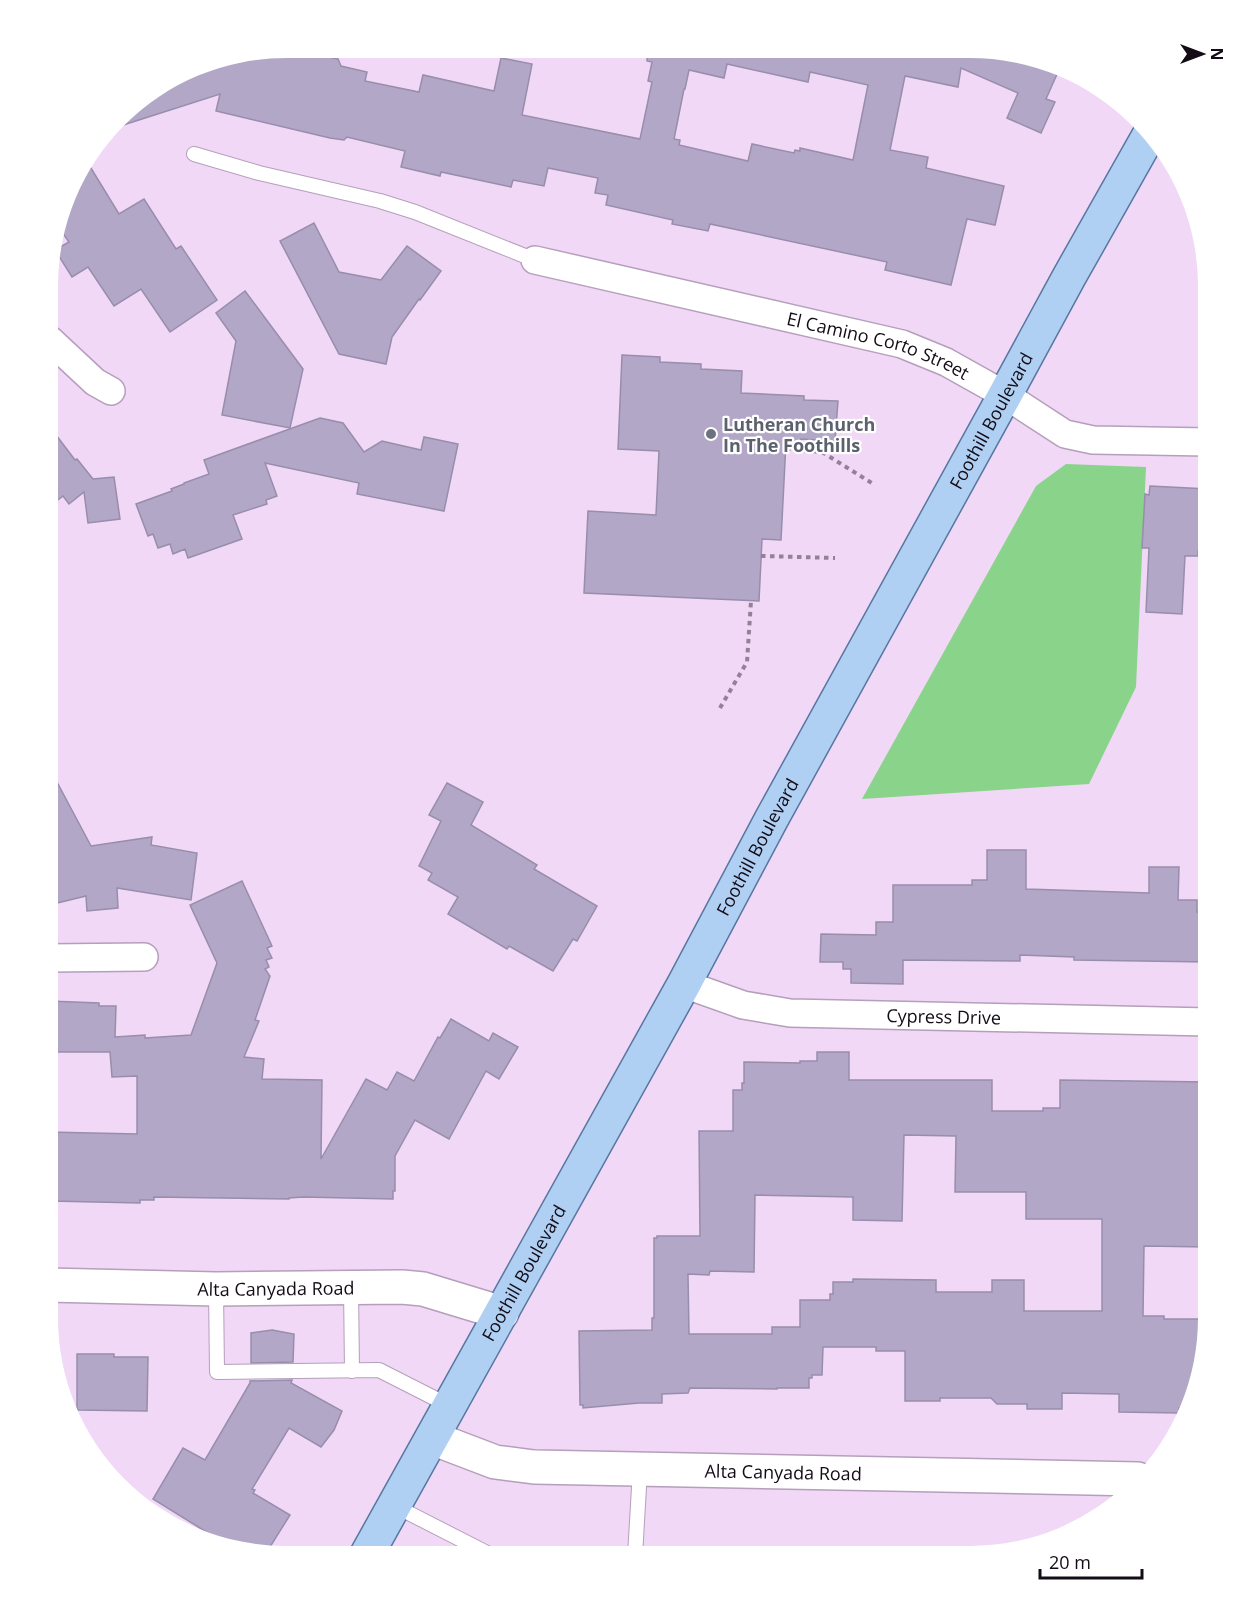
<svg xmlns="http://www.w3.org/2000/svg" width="1256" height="1605" font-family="'Open Sans',sans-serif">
	<rect width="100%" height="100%" fill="#f0d8f6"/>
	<!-- green -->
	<polygon fill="#8ad38a" points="1066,464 1146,467 1136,687 1089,784 862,799 1036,486"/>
	<!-- building -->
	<g fill="#b2a7c7" stroke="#988dac" stroke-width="1.5" fill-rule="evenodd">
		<path d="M 286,48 L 338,59 L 341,66 L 367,72 L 365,81 L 419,92 L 423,75 L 494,91 L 501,58 L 532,64 L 522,115 L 640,139 L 652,82 L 648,81 L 652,62 L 647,61 L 648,49 L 1001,50 L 1058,72 L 1046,99 L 1055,102 L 1041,133 L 1007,118 L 1018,93 L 961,68 L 958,87 L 905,76 L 890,150 L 928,157 L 926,168 L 1004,186 L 995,225 L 967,219 L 951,285 L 885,270 L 887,262 L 710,224 L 708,231 L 672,224 L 673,220 L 606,205 L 608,195 L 595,193 L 598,178 L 548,168 L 544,186 L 513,180 L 511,187 L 441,172 L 440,176 L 401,167 L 405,151 L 347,137 L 344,140 L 330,138 L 216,111 L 220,94 L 120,126 L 118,121 L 129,107 L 209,61 ZM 727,64 L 808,82 L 810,72 L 868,85 L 853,160 L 800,148 L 800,151 L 795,150 L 794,153 L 752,144 L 748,161 L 679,145 L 680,140 L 674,139 L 684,89 L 685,89 L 689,70 L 724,78 Z"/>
		<polygon points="86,160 119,214 144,199 176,249 181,246 217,300 170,332 141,289 114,306 88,267 72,277 55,250 69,242 59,228 80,167"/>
		<polygon points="314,223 339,272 381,280 407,246 441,271 420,300 419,299 392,337 386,364 339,354 280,241"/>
		<polygon points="245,291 303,369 290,428 222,415 236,341 216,313"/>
		<polygon points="622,355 660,357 660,362 701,364 701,369 742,371 741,393 804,396 804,400 838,401 835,441 801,439 801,443 786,442 781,540 762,539 759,601 584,593 588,511 656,515 659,451 618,449"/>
		<polygon points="320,418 343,423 364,452 382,441 421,450 424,437 458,444 444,511 357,494 359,483 265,463 277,496 266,500 267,504 233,515 242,539 188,558 185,549 173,554 170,544 158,548 153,534 148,536 136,504 172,491 171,489 184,484 184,483 209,474 204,460"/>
		<polygon points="50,427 75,460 77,459 93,479 114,477 120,519 88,523 84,492 69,504 63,496 50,506"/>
		<polygon points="1150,486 1208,489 1208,551 1198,551 1198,556 1185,556 1182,614 1146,612 1149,548 1142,548 1145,494 1149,495"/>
		<polygon points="49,767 91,846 152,837 151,845 197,853 191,900 117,888 118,908 87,911 86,896 49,905"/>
		<polygon points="447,783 483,802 471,825 537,865 534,869 597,906 577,941 573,939 553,971 509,946 507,949 448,914 458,897 428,880 432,873 419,866 441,821 429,815"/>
		<polygon points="987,850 1026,850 1026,889 1149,893 1149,867 1179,867 1178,900 1197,900 1197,912 1208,912 1207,962 1074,960 1074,957 1020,955 1020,961 903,960 903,984 851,983 851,969 843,969 843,962 820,962 821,934 876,935 876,922 893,922 893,885 972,885 972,880 987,880"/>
		<polygon points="242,881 272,946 267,948 272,958 266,960 269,967 265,969 270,976 255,1020 259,1021 244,1057 264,1059 262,1079 322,1080 321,1159 366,1079 387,1090 397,1072 414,1081 438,1037 440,1038 451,1019 489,1041 493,1033 518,1047 499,1079 486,1071 449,1139 415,1120 395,1156 395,1191 393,1191 393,1199 303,1197 289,1198 289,1199 154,1197 154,1200 140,1200 140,1203 51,1201 51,1198 48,1198 48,1132 137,1134 137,1076 112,1077 110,1052 49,1052 49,1001 99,1003 99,1006 116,1006 115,1037 145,1035 145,1038 191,1035 217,963 190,905"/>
		<path d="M 817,1052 L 849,1052 L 849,1080 L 992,1080 L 992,1111 L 1043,1111 L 1043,1108 L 1060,1108 L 1060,1080 L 1208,1082 L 1208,1247 L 1144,1246 L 1143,1316 L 1164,1316 L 1164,1319 L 1204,1319 L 1203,1354 L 1195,1395 L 1189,1408 L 1179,1408 L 1179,1413 L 1119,1412 L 1119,1394 L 1062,1393 L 1062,1409 L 1027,1409 L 1027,1404 L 997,1404 L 991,1398 L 940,1398 L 940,1401 L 905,1401 L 905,1351 L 876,1351 L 876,1347 L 823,1347 L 822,1375 L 812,1375 L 812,1378 L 809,1378 L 809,1388 L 777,1388 L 777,1389 L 690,1388 L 688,1393 L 662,1394 L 662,1403 L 639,1403 L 583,1408 L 583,1405 L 580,1405 L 579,1331 L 652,1330 L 652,1318 L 654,1318 L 654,1238 L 657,1238 L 657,1236 L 700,1236 L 699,1131 L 733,1131 L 733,1090 L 742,1090 L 742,1083 L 744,1083 L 744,1062 L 800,1063 L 800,1061 L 817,1061 ZM 904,1135 L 956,1136 L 955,1192 L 1026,1192 L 1026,1219 L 1102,1219 L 1102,1311 L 1024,1311 L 1024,1280 L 992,1280 L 992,1292 L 936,1292 L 936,1280 L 853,1279 L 853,1282 L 833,1282 L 833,1294 L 830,1294 L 830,1300 L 800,1300 L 800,1327 L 772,1327 L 772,1334 L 689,1334 L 688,1274 L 709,1275 L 710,1271 L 754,1272 L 755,1195 L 853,1197 L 853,1220 L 902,1221 Z"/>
		<polygon points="272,1330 294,1334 293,1362 251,1363 251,1333"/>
		<polygon points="77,1354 114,1354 114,1357 148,1357 147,1411 77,1410"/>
		<polygon points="292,1380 291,1383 342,1411 334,1430 321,1447 289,1428 252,1489 255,1490 253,1493 290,1515 265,1555 219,1546 205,1538 208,1533 153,1499 183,1448 205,1460 250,1383 250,1381"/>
	</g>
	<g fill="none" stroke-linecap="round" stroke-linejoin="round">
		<!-- lane casing -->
		<g stroke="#b59fbb" stroke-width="16">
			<g id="lane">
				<polyline points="194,154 259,173 380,201 415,212 535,260"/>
				<polyline points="351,1287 352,1371"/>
				<polyline points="216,1289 217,1372 379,1370 450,1406"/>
				<polyline points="395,1506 489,1554 491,1556"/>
				<polyline points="635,1556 640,1470"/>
			</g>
		</g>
		<!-- street casing -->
		<g stroke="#b59fbb" stroke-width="30">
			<g id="street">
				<path id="s1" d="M 535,260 L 902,344 L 946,362 L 1005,395 L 1065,434 L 1093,440 L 1208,442"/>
				<polyline points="50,340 95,382 111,391"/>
				<polyline points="49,958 144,957"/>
				<path id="s2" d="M 684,984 L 743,1005 L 790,1013 L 1208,1022"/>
			</g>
		</g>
		<!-- secondary casing -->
		<g stroke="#b59fbb" stroke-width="36">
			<g id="secondary">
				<path id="s3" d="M 48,1285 L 216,1289 L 402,1287 L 423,1289 L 502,1313"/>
				<path id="s4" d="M 432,1438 L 495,1462 L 534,1467 L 1138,1479"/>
			</g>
		</g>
		<!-- primary casing -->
		<g stroke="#5776a0" stroke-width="36">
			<g id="primary">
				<path id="s5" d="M 366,1556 L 684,984 L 772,818 L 1005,395 L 1069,277 L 1148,137"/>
			</g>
		</g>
		<!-- path -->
		<g stroke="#938197" stroke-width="4" stroke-dasharray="4.5 4.5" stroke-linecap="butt">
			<polyline points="786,449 822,452 875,485"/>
			<polyline points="761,556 835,558"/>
			<polyline points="720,708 747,662 751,601"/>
		</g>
		<!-- lane -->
		<use href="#lane" stroke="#fff" stroke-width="14"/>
		<!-- street -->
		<use href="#street" stroke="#fff" stroke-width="27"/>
		<!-- secondary -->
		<use href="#secondary" stroke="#fff" stroke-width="33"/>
		<!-- primary -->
		<use href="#primary" stroke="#b0d0f3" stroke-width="33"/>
	</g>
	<!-- markers -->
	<circle fill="#6b7280" stroke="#fff" stroke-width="2" cx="711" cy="434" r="6"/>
	<g text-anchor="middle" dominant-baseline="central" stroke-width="4.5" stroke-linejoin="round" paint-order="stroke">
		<!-- street labels -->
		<g font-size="18" fill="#130b15" stroke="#fff">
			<text stroke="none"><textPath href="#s1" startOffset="354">El Camino Corto Street</textPath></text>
			<text stroke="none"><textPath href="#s5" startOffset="1296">Foothill Boulevard</textPath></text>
			<text stroke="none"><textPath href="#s5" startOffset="810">Foothill Boulevard</textPath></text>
			<text stroke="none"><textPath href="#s2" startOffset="264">Cypress Drive</textPath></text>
			<text stroke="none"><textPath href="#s5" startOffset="324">Foothill Boulevard</textPath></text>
			<text stroke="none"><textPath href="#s3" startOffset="228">Alta Canyada Road</textPath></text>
			<text stroke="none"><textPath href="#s4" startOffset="356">Alta Canyada Road</textPath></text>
		</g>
		<!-- worship labels -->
		<g font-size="18" font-weight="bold" fill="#5b616d" stroke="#fff" text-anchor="start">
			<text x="723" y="424">Lutheran Church<tspan x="723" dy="21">In The Foothills</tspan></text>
		</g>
	</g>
	<!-- crop -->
	<path d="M0 0H1256V1605H0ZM286 58H970A228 228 0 0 1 1198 286V1318A228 228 0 0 1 970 1546H286A228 228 0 0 1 58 1318V286A228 228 0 0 1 286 58Z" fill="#fff" fill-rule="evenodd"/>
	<!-- north arrow -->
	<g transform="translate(1202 54) rotate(90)" stroke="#ffffff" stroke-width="4.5" paint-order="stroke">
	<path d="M0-4.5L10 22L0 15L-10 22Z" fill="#130b15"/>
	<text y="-9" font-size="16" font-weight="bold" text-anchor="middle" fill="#130b15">N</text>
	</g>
	<!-- scale -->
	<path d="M1040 1569v9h102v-9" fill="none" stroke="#130b15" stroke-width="3"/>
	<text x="1049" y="1569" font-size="18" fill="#130b15" stroke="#ffffff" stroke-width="4.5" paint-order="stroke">20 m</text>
</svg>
